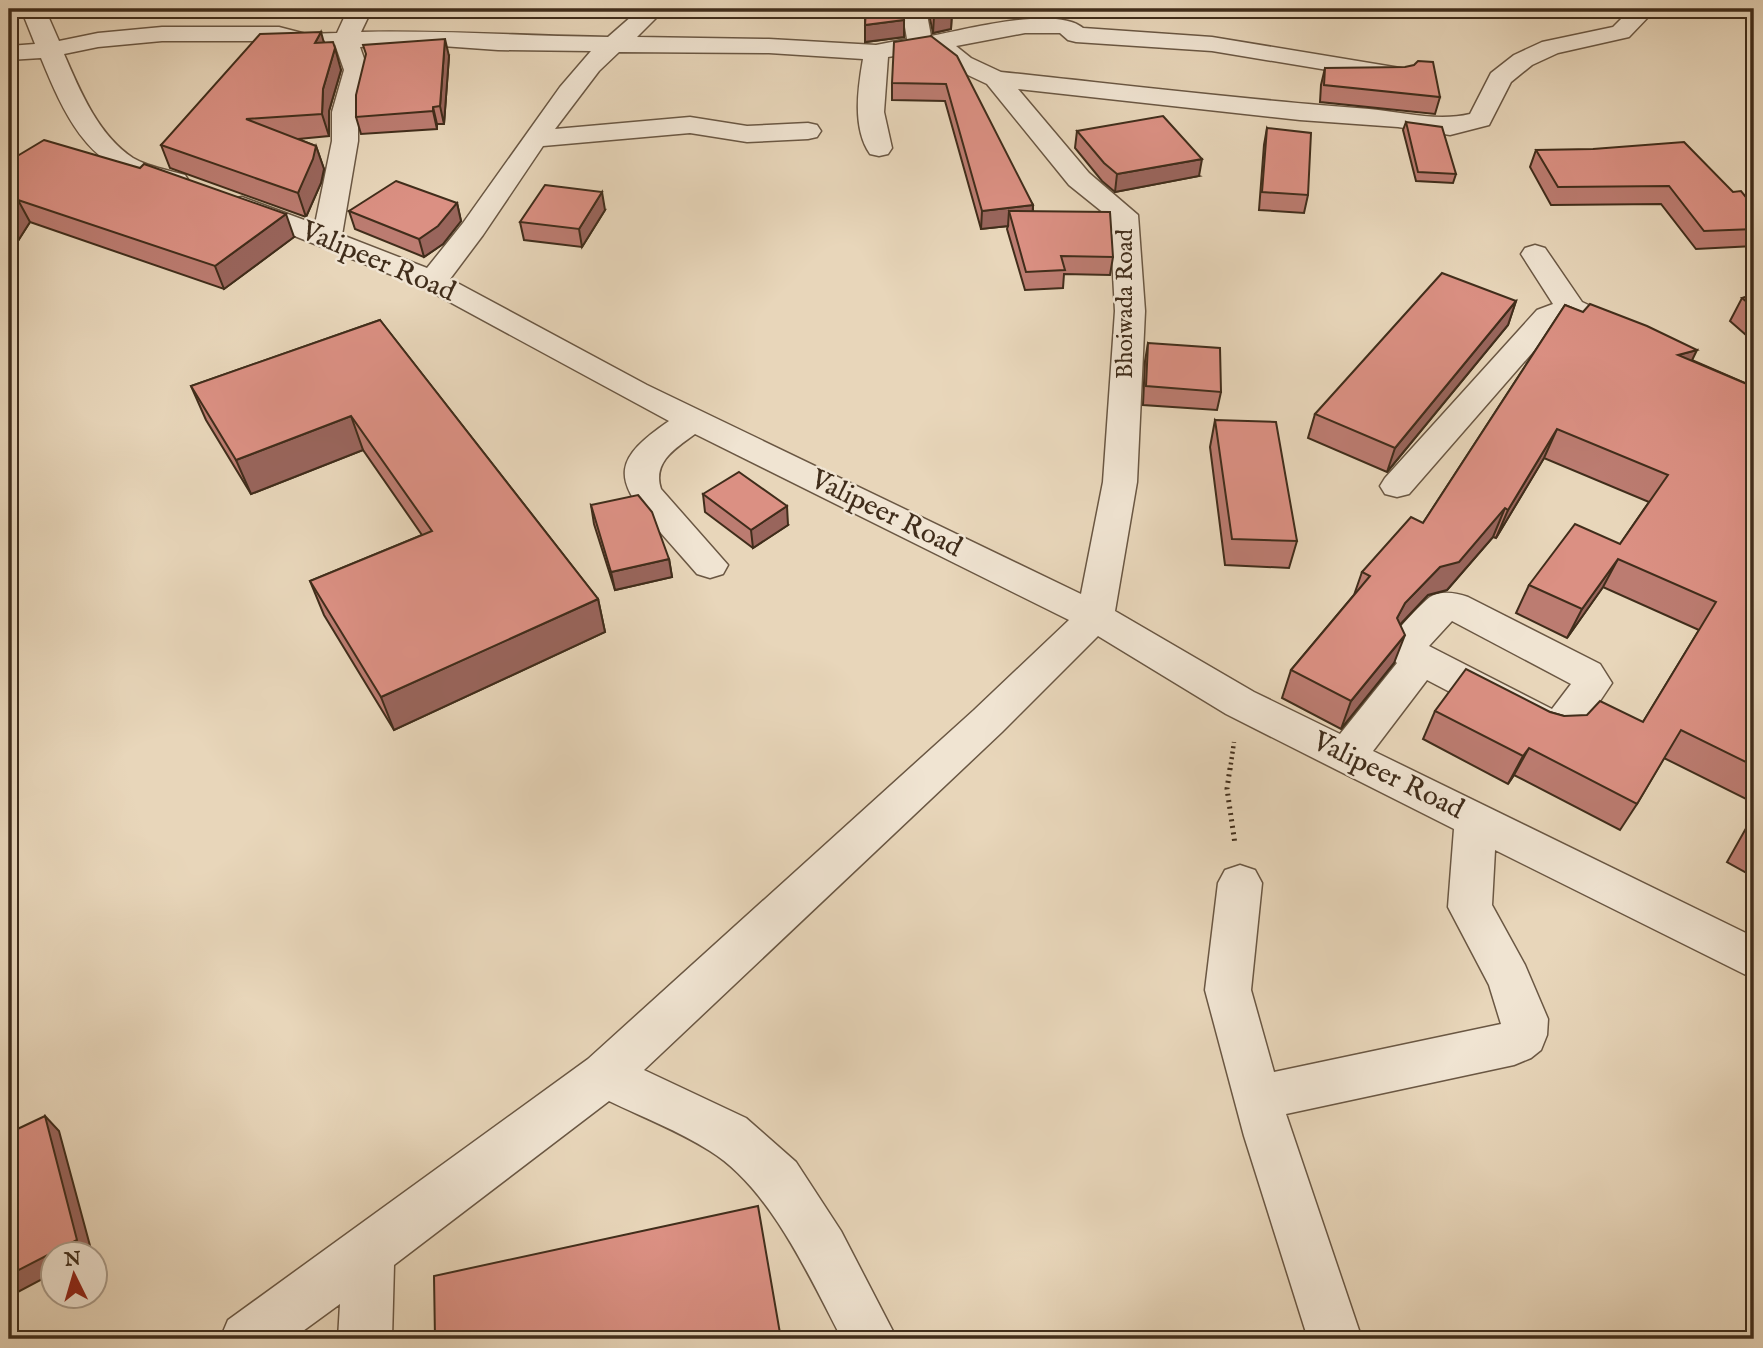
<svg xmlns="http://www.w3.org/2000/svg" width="1763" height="1348" font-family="'IM FELL English',serif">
	<rect width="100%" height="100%" fill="#e8d6ba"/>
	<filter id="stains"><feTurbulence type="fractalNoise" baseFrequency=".00286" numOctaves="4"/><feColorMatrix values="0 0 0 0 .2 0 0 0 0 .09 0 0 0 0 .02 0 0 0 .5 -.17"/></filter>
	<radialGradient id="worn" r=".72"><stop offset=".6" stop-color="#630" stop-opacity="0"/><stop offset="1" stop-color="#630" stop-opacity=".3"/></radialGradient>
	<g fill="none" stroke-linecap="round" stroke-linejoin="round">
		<!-- minor casing -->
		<g stroke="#6a5743" stroke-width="3">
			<g id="minor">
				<path d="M 21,9 L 45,9 L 59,41 L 98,33 L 162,27 L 279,27 L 306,34 L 337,33 L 348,9 L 372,9 L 361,32 C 444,30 525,36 608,37 L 640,9 L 665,9 L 637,37 L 769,39 L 876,45 L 907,39 L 902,9 L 926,9 L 931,36 C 965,30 1056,5 1083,28 L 1212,37 L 1400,68 L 1409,70 L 1412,75 L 1409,80 L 1400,82 L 1212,51 L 1076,42 L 1068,40 L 1060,33 L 1025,33 L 956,46 L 971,58 L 1001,72 C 1124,85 1246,100 1369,109 C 1403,112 1437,122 1470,114 L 1491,73 L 1514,55 L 1542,42 L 1613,27 L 1628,12 L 1627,9 L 1651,9 L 1652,13 L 1629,37 L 1558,53 L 1532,65 L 1511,82 L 1489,125 L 1450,135 L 1398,127 L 1300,120 L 1018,89 L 1089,173 L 1138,215 L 1145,311 L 1137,482 L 1115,611 L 1254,692 L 1340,734 L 1397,663 C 1392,658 1387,651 1389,643 C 1393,633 1421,604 1430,597 C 1442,590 1456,593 1468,597 L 1600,664 L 1612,683 L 1576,737 L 1550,741 L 1536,737 L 1427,680 L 1373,751 L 1754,937 L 1754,979 L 1495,850 L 1492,905 L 1525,965 L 1548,1019 L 1547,1035 L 1541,1050 L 1531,1058 L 1514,1065 L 1286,1114 L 1362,1339 L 1308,1339 L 1244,1136 L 1205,990 L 1218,883 L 1225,870 L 1240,865 L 1255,870 L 1262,883 L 1251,990 L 1274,1072 L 1501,1024 L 1489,985 L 1448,907 L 1454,829 L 1226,714 L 1098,636 L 1002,732 L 644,1070 L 746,1118 L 796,1162 L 841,1231 L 897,1339 L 842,1339 C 810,1278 770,1188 710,1151 C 679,1131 642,1117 609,1101 L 394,1265 L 392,1339 L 338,1339 L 340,1304 L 292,1339 L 220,1339 L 228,1320 L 588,1059 L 974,710 L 1069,620 L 695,434 C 676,448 652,462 661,489 L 728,565 L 723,574 L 710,578 L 697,574 C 683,558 668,541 654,525 C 611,477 615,458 669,421 L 422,287 L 232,211 L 228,205 L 232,199 L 242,197 L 315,224 L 332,141 L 332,112 L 344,70 L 336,47 L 305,48 L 278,41 L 162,41 L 98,47 L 64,54 C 80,91 98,135 133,158 C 148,167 168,170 185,175 L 189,181 L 185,187 C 171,190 161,185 148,181 C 86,164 64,114 41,58 L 9,60 L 9,46 L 35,44 ZM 428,45 L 498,50 L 591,51 L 560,87 L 463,223 L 427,268 L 342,235 L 358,141 L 358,112 L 368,70 L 360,47 ZM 931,50 L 953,68 L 987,84 L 1069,185 L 1110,218 L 1115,311 L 1103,482 L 1081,594 L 647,385 L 450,279 L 483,235 L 543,146 L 690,133 L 747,142 L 808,139 L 817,137 L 821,131 L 817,125 L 808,123 L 747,126 L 690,117 L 555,129 L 599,71 L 619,52 L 769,53 L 863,59 C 858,88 852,128 870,154 L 879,156 L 888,154 L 892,148 L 884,112 L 888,57 ZM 1452,621 L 1571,684 L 1552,709 L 1429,646 Z"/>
				<polygon points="1535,245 1545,248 1582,302 1629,324 1633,331 1629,338 1618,340 1607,338 1569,319 1559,322 1409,494 1397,497 1385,494 1380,486 1385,478 1537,310 1553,304 1521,254 1525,248"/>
			</g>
		</g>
		<!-- path-far1 -->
		<polyline stroke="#402d1b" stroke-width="4.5" stroke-dasharray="2 3.5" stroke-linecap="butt" points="1230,770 1234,742"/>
		<!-- path -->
		<polyline stroke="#402d1b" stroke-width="5" stroke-dasharray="2 4.5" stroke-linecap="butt" points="1230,768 1227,789 1235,844"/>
		<!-- minor -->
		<use href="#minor" fill="#f0e4d2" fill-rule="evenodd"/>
	</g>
	<!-- wall -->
	<g fill="#bc7c71" stroke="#402d1b" stroke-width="2">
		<polygon points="848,9 902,9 904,37 865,42 865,17 848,15"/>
		<polygon points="928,9 952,9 951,29 933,33"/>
		<polygon points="931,36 1033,205 1033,211 1113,257 1110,275 1064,274 1063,288 1025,290 1007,229 1008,226 981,229 945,101 892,100 892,83"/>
		<polygon points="324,42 341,70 329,111 329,136 298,139 316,146 324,169 321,183 306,217 170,168 161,145"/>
		<polygon points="449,56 444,124 437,124 437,129 361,134 356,117"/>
		<polygon points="1325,68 1440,97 1435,114 1320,102 1321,85"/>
		<polygon points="1406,122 1456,174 1453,183 1416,181 1403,130"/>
		<polygon points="1267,128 1308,195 1304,213 1259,210 1264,145"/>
		<polygon points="1077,131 1199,176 1115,192 1102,181 1075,148"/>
		<polygon points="1536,150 1733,192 1754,207 1754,246 1696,249 1661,204 1551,205 1530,167"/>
		<polygon points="9,161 294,237 224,289 30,222 9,255"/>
		<polygon points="457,203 461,221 443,244 424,257 355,229 349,211"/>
		<polygon points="605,210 582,247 524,240 520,222"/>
		<polygon points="1754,295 1754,342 1730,321 1742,298"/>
		<polygon points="1516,301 1508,325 1387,472 1308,438 1315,414"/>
		<polygon points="1565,305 1754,387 1754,803 1664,758 1637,804 1620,830 1514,775 1508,784 1423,739 1435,711 1550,712 1564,716 1643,722 1699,630 1603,587 1567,638 1516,613 1529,585 1620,544 1649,502 1544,458 1496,538 1493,537 1447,590 1428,595 1400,625 1394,663 1341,729 1282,698 1291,670 1354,595 1362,572 1423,523"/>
		<polygon points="380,320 598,599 605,632 394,730 324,615 310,581 422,535 363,450 251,494 206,420 191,386"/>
		<polygon points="1148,343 1221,392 1217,410 1143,405 1145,361"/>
		<polygon points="1215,420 1297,541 1289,568 1225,565 1210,447"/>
		<polygon points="703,494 788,525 753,548 705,512"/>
		<polygon points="591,505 669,559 672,577 615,590 594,524"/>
		<polygon points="1754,814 1754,877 1727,862"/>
	</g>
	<!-- shaded-wall -->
	<g fill="#99655c" stroke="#402d1b" stroke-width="2">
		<polygon points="952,13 951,29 933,33 934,16"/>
		<polygon points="904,20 904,37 865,42 865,25"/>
		<polygon points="321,32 327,54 315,43"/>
		<polygon points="445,39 449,56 444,124 440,106"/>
		<polygon points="335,48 341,70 329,111 329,136 322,114 323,89"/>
		<polygon points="433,107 437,124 437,129 433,111"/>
		<polygon points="316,146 324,169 321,183 306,217 298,193"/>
		<polygon points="1202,159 1199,176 1115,192 1117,174"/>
		<polygon points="602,192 605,210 582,247 579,229"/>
		<polygon points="18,200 30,222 9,255 9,214"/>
		<polygon points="457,203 461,221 443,244 424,257 419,239"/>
		<polygon points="1033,205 1032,223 1009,211 1008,226 981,229 982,211"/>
		<polygon points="286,214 294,237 224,289 215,266"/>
		<polygon points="1516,301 1508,325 1387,472 1395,448"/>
		<polygon points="1697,350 1683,379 1678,355"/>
		<polygon points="351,416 363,450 251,494 236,460"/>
		<polygon points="1557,429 1544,458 1496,538 1508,510"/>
		<polygon points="787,506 788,525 753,548 751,530"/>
		<polygon points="1505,508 1493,537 1447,590 1428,595 1394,631 1397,618 1405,603 1440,567"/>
		<polygon points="669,559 672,577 615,590 611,572"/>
		<polygon points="1618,559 1603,587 1567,638 1582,609"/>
		<polygon points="598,599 605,632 394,730 381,697"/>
		<polygon points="1405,635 1394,663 1341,729 1351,701"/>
		<polygon points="1529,748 1514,775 1508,784 1523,756"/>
		<polygon points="45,1116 59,1131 92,1253 52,1254 52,1274 14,1294 9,1290 9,1275"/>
	</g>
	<!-- building -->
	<g fill="#db9083" stroke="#402d1b" stroke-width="2">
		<polygon points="866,9 902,9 904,20 865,25"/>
		<polygon points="932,9 952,9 952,13 934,16"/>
		<polygon points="321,32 315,43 333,42 335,48 323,89 322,114 246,119 316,146 313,159 298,193 161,145 260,34"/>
		<polygon points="931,36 957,56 1033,205 982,211 946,84 892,83 894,42"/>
		<polygon points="445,39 440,106 433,107 433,111 356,117 356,95 366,54 363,45"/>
		<polygon points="1418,61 1433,62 1440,97 1324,85 1325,68 1405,67 1414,65"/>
		<polygon points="1163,116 1202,159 1117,174 1104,163 1077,131"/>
		<polygon points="1406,122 1442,127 1456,174 1418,172"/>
		<polygon points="1267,128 1311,133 1308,195 1262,192"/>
		<polygon points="44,140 140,168 144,164 286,214 215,266 18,200 9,214 9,161"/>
		<polygon points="1684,142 1733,192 1741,191 1754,207 1754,229 1704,231 1669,186 1558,187 1536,150 1593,149"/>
		<polygon points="396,181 457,203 438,226 419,239 349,211"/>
		<polygon points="545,185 602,192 579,229 520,222"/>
		<polygon points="1009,211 1110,212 1113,257 1061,256 1065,270 1026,272"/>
		<polygon points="1442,273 1516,301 1395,448 1315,414"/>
		<polygon points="1754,295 1754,308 1742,298"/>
		<polygon points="1590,304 1647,326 1697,350 1678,355 1754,387 1754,766 1681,730 1637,804 1529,748 1523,756 1435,711 1466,669 1550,712 1564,716 1587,715 1600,701 1643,722 1716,602 1618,559 1582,609 1529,585 1575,524 1620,544 1668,475 1557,429 1508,510 1505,508 1459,562 1440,567 1405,603 1397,618 1405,635 1351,701 1291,670 1370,576 1362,572 1411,517 1423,523 1565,305 1583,312"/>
		<polygon points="380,320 598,599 381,697 310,581 432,531 351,416 236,460 191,386"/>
		<polygon points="1148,343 1220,348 1221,392 1146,386"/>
		<polygon points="1215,420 1276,422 1297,541 1232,539"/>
		<polygon points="739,472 787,506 751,530 703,494"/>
		<polygon points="638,495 652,512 669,559 611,572 591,505"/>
		<polygon points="1754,823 1754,839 1747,836"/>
		<polygon points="45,1116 77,1240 9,1275 9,1133"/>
		<polygon points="758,1206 781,1339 435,1339 434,1276"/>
	</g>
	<g text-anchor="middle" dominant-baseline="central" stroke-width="5" stroke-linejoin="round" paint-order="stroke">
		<!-- far-street labels -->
		<g font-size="23" fill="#402d1b" stroke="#f0e4d2">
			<text transform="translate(1125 304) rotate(-90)">Bhoiwada Road</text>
		</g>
		<!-- street labels -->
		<g font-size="28" fill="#402d1b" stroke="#f0e4d2">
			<text transform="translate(378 262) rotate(23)">Valipeer Road</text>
			<text transform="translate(886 514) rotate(26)">Valipeer Road</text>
			<text transform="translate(1388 776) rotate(26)">Valipeer Road</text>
		</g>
	</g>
	<!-- margin -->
	<rect width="1763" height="1348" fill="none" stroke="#e8d6ba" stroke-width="35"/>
	<rect x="10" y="10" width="1742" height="1327" fill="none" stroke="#402d1b" stroke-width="3.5"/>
	<rect x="18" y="18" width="1728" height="1313" fill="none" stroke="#402d1b" stroke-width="2"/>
	<!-- north arrow -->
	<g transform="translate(74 1275) rotate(355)"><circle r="33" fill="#f0e4d2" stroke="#aa9b89" stroke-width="2"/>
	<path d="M0-5L12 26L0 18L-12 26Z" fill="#8f2418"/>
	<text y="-10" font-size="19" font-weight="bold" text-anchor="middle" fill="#402d1b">N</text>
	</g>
	<rect width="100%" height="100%" filter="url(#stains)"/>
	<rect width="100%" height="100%" fill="url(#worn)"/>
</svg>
